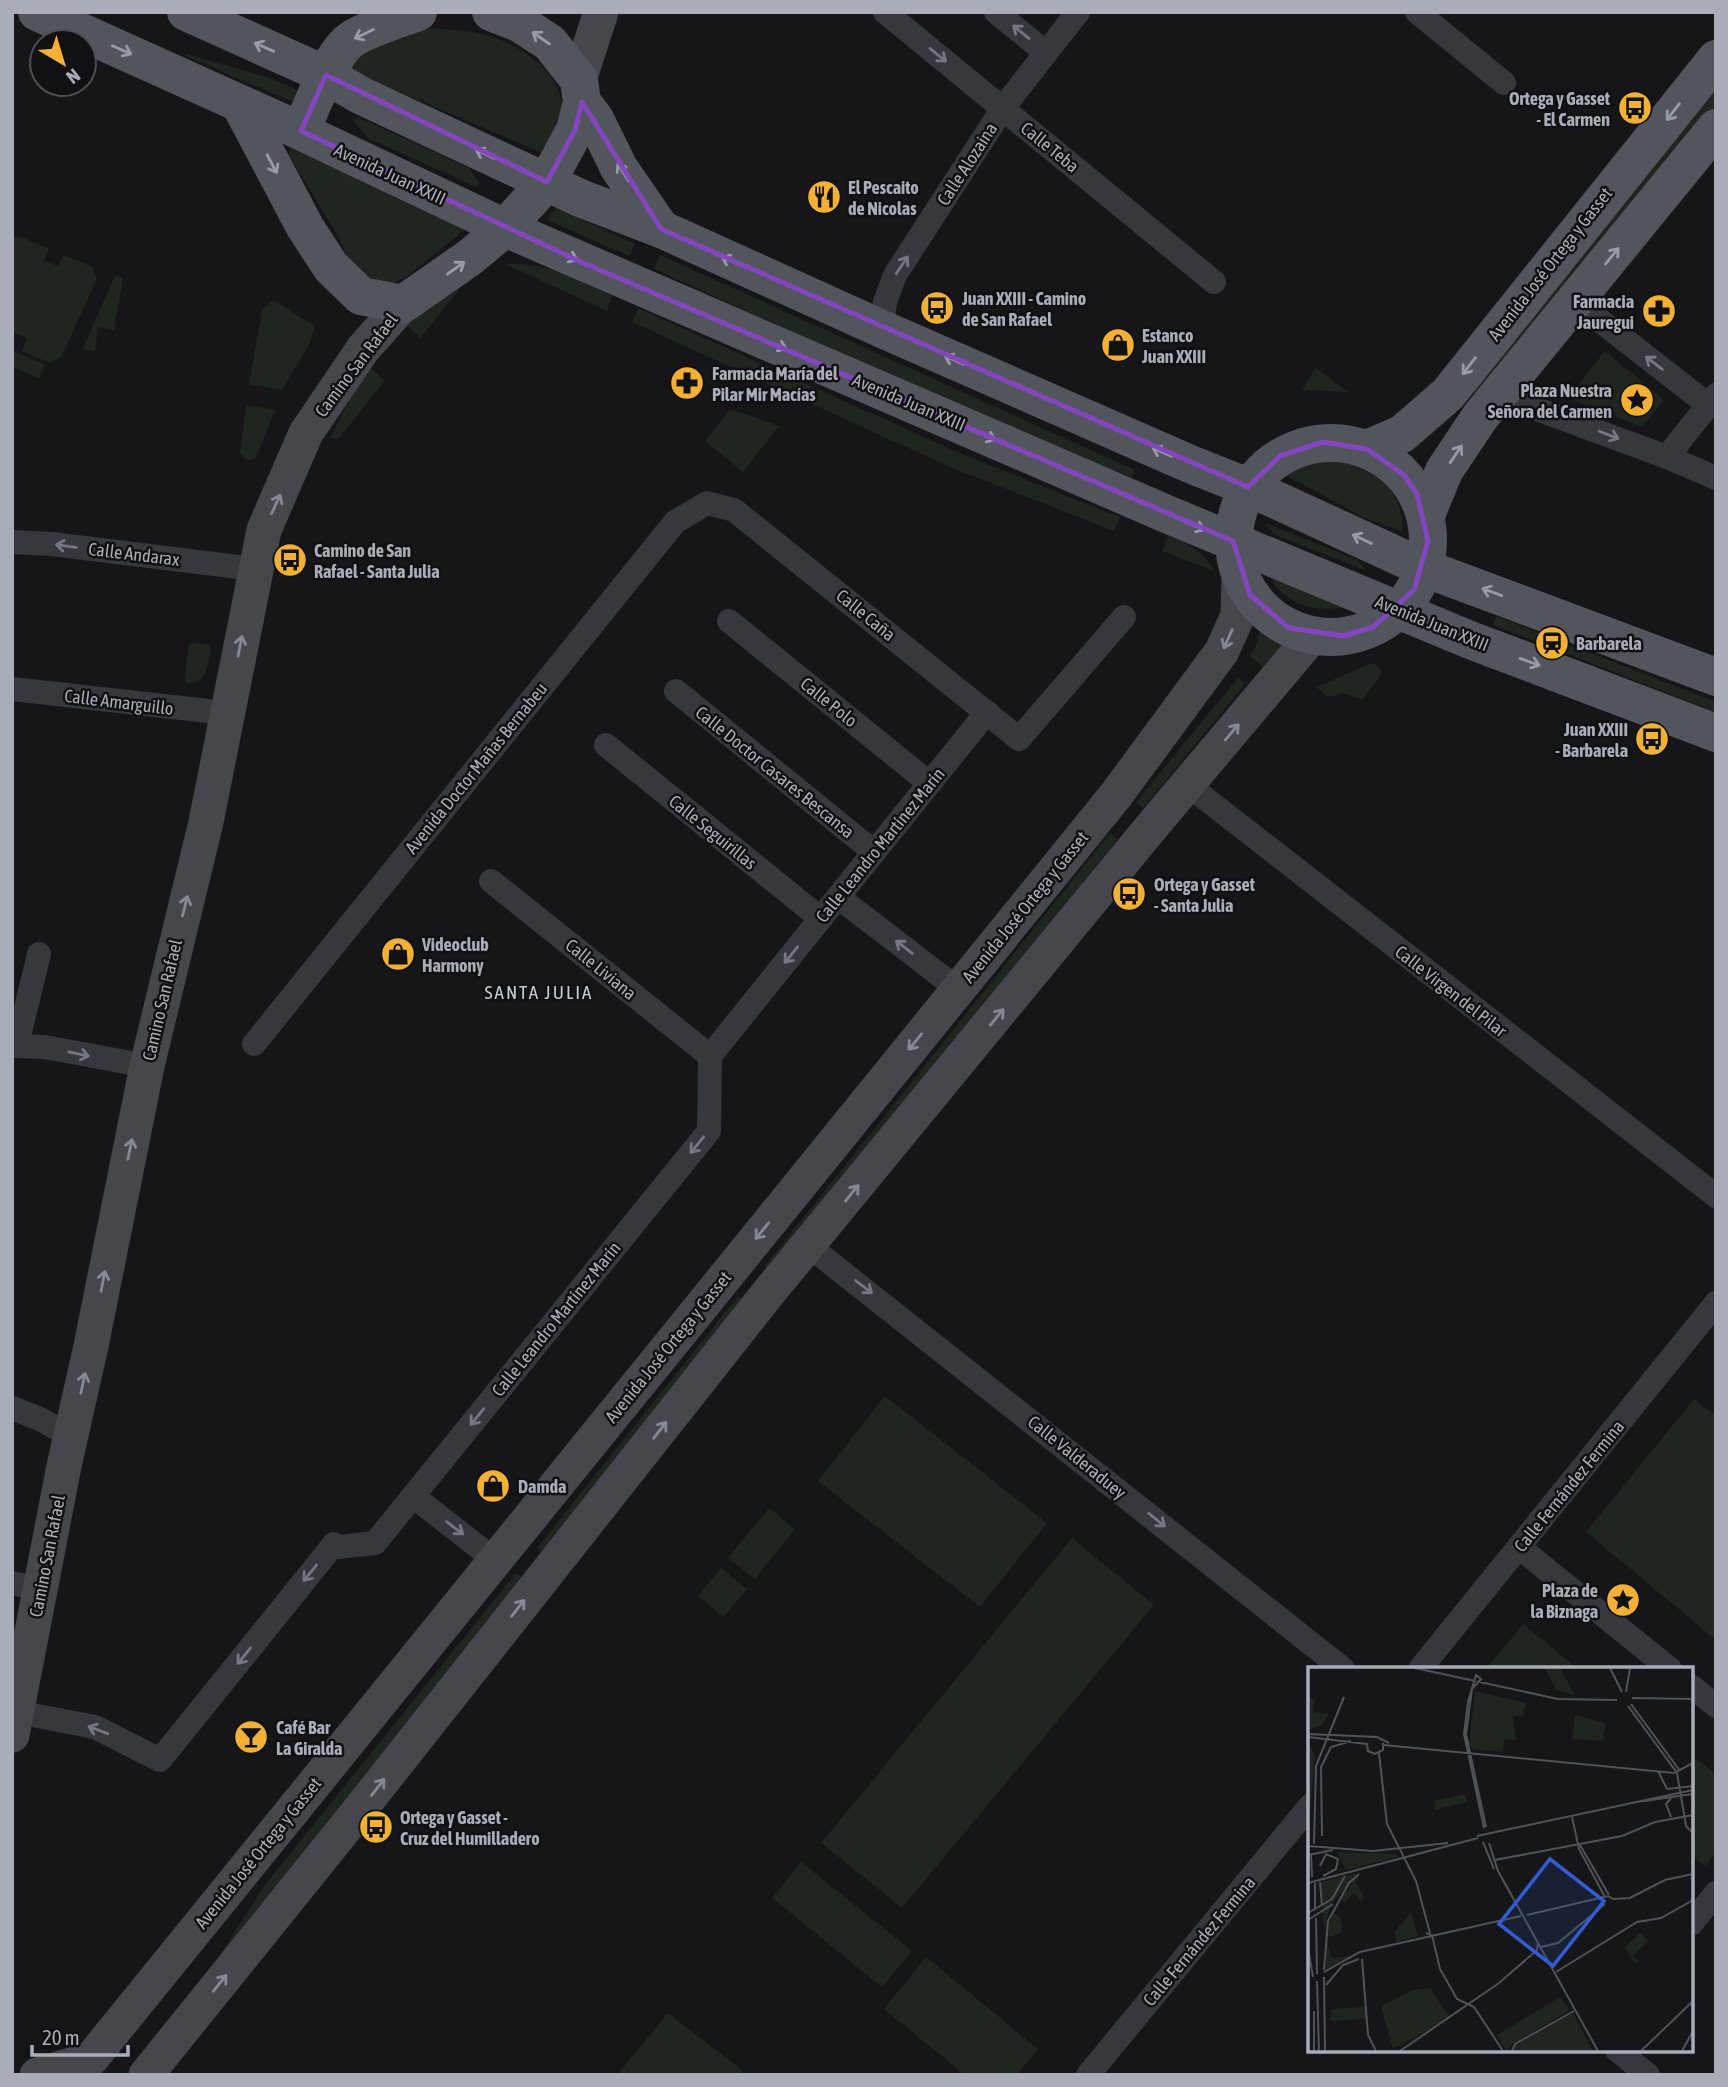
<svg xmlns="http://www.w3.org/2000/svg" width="1728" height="2087" font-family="'Asap Condensed',sans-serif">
	<rect width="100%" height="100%" fill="#161618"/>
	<!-- green -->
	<g fill="#1e261f">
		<path d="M 432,28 C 450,30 469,30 486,35 C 518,43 569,76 561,115 C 558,129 549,141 540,152 L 351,71 L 359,54 L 388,36 Z"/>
		<polygon points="186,54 270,78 300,91 302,106 188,57"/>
		<polygon points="1716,88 1716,105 1478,396 1470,390"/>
		<polygon points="358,117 469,168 480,183 476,187 368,138 352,120"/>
		<polygon points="290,148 467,228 406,277 391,284 375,282 351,264 338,236 289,156"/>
		<polygon points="556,208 635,244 629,256 547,220"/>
		<polygon points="19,236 49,249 44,261 58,266 64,255 92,267 97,278 62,356 50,363 22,351 27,338 12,332 12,238"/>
		<polygon points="660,255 1135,470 1132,477 999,425 654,269"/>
		<path d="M 505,264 C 548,261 575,279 612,296 L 607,311 Z"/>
		<polygon points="115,275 123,279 114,330 98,327 95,351 83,349"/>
		<polygon points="454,284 459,290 420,338 407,325"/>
		<polygon points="273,300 315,326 310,343 282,390 249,384 262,310"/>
		<polygon points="638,308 955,451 1120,517 1114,531 950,467 632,322"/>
		<polygon points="12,351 45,364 39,378 12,367"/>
		<polygon points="1605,351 1664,400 1642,427 1568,398"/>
		<polygon points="370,368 385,380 339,438 330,438 356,388"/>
		<polygon points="1316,368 1348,392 1302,390"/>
		<polygon points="246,405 275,410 256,457 252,460 246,460 240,453"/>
		<polygon points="730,409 779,426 743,472 705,441"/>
		<path d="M 1336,460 C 1376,470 1402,488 1403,532 L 1363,517 L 1287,476 L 1306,465 Z"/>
		<polygon points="1265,523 1358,560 1367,571 1273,534"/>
		<path d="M 1168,536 C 1188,543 1204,552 1214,571 L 1162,551 Z"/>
		<path d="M 1274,579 L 1348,607 C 1315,611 1295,609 1272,582 Z"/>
		<polygon points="1496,616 1716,702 1716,712 1493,625"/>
		<path d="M 1261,629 C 1269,640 1278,643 1291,644 L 1265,668 L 1250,656 L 1255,648 Z"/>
		<path d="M 192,643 L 207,644 L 211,649 C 208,665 207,683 188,684 L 185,681 L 188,647 Z"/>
		<polygon points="1372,663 1378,666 1381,671 1379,678 1362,700 1343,693 1329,697 1316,687"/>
		<polygon points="1238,678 1245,684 1143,808 1136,802"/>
		<polygon points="1110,833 1118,839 771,1273 764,1267"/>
		<polygon points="738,1296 747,1303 546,1554 537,1548"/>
		<polygon points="885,1396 1047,1523 980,1607 818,1481"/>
		<polygon points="1694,1399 1716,1416 1716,1640 1586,1532"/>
		<polygon points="769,1508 795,1529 755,1579 728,1558"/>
		<polygon points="1072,1538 1154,1605 902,1908 821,1843"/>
		<polygon points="721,1568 747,1589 723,1617 698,1596"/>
		<polygon points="516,1573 524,1579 213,1966 264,1886"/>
		<polygon points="1523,1624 1578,1669 1486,1669"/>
		<polygon points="1691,1755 1716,1774 1716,1852 1705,1866 1691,1855"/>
		<polygon points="801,1862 912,1951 882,1987 772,1898"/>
		<polygon points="926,1957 1038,2049 1017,2075 965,2075 884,2009"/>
		<polygon points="668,2013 743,2071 740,2075 617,2075"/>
	</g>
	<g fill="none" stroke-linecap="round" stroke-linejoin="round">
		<!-- minor -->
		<g stroke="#37383d" stroke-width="24">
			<polyline points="885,12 1214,282"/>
			<polyline points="996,12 1045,52"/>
			<polyline points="1417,12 1504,83"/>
			<polyline points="1575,301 1707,404"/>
			<polyline points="882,329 885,302 895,275 1003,108 1078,12"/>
			<polyline points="1499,395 1667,457 1716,478"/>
			<polyline points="1667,457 1716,395"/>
			<polyline points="12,542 52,544 255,569"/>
			<polyline points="729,621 929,783"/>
			<polyline points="12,689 226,713"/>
			<polyline points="676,691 874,852"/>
			<polyline points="606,745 820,918"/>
			<polyline points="1188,785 1716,1196"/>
			<polyline points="491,881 710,1056"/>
			<polyline points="838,897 958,989"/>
			<polyline points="254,1044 675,522 707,503 734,510 1019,739 1124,617"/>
			<polyline points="17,1045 39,954"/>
			<polyline points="12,1046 45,1047 147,1066"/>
			<polyline points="809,1246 1343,1669"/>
			<polyline points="12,1408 40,1419 72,1437"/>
			<polyline points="413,1496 495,1560"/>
			<polyline points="1520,1548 1670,1669"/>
			<polyline points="12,1583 41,1589"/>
			<polyline points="1420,1669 1716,1303"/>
			<polyline points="1691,1686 1716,1706"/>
			<polyline points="17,1712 95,1727 160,1760 334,1544 338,1547 375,1543 709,1131 710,1056 987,712"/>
			<polyline points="1691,1924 1716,1893"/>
			<polyline points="1617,2050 1648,2075"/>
			<polyline points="1088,2075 1310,1806"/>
		</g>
		<!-- secondary -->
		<g stroke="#45474d" stroke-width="35">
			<polyline points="579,80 601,12"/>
			<polyline points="12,1735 64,1466 91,1346 147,1066 206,822 264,530 306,433 363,349 403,304"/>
			<polyline points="37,2075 91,2059 1116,795 1222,651 1238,615 1239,573"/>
			<polyline points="146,2075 358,1812 765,1297 1153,825 1313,635"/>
		</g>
		<!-- primary -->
		<g stroke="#53555c" stroke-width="38">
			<polyline points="37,12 281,122 505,228 1169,515 1470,640 1716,733"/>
			<polyline points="186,12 326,75 360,95 580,198 661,229 882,329 1190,464 1248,487 1424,568 1716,677"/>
			<polyline points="582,102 595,119 619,168 661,229"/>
			<polyline points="240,104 305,227 331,267 361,296 403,304 469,258 505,228 547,182 575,130 582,102 579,80 550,43 521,24 491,12"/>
			<path d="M 301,131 C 311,108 329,60 347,43 C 359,31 400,19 418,12"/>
			<circle cx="1331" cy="540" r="97"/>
			<polyline points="1367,449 1402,434 1448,394 1716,59"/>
			<polyline points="1426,515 1444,471 1480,417 1716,128"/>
		</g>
	</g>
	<!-- one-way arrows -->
	<defs><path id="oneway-shaft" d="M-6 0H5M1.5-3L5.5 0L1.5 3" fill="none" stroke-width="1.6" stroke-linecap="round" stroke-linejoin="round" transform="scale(1.75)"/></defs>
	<g stroke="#757881">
		<use href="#oneway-shaft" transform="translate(1021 32) rotate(-141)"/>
		<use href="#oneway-shaft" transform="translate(938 55) rotate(39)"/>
		<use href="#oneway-shaft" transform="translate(902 265) rotate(-56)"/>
		<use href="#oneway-shaft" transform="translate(1654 363) rotate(-142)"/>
		<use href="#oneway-shaft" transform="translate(1609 435) rotate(21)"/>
		<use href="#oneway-shaft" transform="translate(66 546) rotate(-173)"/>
		<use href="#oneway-shaft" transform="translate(904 947) rotate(-142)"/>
		<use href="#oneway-shaft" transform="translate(791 955) rotate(129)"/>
		<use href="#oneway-shaft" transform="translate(79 1054) rotate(12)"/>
		<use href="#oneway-shaft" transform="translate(697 1145) rotate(129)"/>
		<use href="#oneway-shaft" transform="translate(864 1287) rotate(38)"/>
		<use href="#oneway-shaft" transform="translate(477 1417) rotate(129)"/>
		<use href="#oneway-shaft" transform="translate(1157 1520) rotate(39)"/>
		<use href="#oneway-shaft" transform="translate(455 1528) rotate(37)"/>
		<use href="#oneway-shaft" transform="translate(310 1573) rotate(129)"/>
		<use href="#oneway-shaft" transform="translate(244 1656) rotate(129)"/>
		<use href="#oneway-shaft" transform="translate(98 1730) rotate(-159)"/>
	</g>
	<g stroke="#979ba6">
		<use href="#oneway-shaft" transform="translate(364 34) rotate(154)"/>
		<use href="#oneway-shaft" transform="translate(541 38) rotate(-145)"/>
		<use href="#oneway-shaft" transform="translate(264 47) rotate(-156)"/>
		<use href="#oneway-shaft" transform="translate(122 50) rotate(24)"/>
		<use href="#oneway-shaft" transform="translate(1673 112) rotate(128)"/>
		<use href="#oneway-shaft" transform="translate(485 154) rotate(-155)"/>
		<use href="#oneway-shaft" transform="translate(272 164) rotate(62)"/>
		<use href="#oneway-shaft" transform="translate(623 172) rotate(-122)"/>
		<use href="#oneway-shaft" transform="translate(568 256) rotate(24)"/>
		<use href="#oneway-shaft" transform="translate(1612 256) rotate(-51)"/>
		<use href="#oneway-shaft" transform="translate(731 261) rotate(-156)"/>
		<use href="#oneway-shaft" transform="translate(456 268) rotate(-35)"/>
		<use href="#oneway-shaft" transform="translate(777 345) rotate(23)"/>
		<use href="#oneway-shaft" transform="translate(954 360) rotate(-156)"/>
		<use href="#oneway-shaft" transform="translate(1469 366) rotate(128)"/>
		<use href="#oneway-shaft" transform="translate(986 436) rotate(23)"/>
		<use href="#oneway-shaft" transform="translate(1162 452) rotate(-156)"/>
		<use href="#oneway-shaft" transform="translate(1456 454) rotate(-56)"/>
		<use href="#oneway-shaft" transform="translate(1195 526) rotate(22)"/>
		<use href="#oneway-shaft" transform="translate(1362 539) rotate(-155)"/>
		<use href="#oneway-shaft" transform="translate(1492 592) rotate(-160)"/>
		<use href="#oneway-shaft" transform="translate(1530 662) rotate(20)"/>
	</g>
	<g stroke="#858993">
		<use href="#oneway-shaft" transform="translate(276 504) rotate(-65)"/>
		<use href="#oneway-shaft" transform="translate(1228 639) rotate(114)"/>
		<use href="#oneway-shaft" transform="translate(240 646) rotate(-79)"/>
		<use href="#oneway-shaft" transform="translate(1232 732) rotate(-50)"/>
		<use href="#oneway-shaft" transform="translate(185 906) rotate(-76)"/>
		<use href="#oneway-shaft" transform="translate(997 1017) rotate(-51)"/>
		<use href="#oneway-shaft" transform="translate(915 1042) rotate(129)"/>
		<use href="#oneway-shaft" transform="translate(130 1149) rotate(-78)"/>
		<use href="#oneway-shaft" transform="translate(852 1193) rotate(-51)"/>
		<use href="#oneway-shaft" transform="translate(762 1231) rotate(129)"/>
		<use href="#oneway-shaft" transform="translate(103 1281) rotate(-79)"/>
		<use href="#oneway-shaft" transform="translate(83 1383) rotate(-78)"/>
		<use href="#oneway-shaft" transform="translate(660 1430) rotate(-52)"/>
		<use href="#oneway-shaft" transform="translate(518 1608) rotate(-52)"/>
		<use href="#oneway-shaft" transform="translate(378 1787) rotate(-52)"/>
		<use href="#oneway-shaft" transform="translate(220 1983) rotate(-51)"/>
	</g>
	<!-- marked area -->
	<path fill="none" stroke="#8446be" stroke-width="5" stroke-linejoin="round" d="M 326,75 L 547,182 L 575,130 L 582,102 L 661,229 L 1248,487 L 1280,456 L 1323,442 L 1367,449 L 1404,475 L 1417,494 L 1428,541 L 1414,590 L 1373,627 L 1344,636 L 1289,628 L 1250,595 L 1233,541 L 581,262 L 301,131 Z"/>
	<!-- icons -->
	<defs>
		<g id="bus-disc" transform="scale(1.75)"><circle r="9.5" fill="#f2b134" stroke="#111113"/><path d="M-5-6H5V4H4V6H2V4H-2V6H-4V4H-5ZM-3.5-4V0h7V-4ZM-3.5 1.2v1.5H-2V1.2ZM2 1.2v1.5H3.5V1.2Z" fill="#111"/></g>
		<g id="restaurant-disc" transform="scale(1.75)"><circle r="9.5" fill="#f2b134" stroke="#111113"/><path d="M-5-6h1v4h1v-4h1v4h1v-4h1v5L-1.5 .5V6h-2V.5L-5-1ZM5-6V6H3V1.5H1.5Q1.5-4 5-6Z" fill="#111"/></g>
		<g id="pharmacy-disc" transform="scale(1.75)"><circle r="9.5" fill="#f2b134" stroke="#111113"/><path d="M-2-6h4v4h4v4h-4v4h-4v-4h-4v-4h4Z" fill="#111"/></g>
		<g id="shop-disc" transform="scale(1.75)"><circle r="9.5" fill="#f2b134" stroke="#111113"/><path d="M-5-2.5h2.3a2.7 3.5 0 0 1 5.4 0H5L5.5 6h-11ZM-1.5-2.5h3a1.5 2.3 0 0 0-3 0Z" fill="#111"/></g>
		<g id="sight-disc" transform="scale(1.75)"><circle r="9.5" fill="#f2b134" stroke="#111113"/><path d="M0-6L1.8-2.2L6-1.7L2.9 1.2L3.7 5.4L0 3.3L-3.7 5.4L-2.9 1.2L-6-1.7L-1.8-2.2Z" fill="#111"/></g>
		<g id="station-disc" transform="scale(1.75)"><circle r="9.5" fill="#f2b134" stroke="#111113"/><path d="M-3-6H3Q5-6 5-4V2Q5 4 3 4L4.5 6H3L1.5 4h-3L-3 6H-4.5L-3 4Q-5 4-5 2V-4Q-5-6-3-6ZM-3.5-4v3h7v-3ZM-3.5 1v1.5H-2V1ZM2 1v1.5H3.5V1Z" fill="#111"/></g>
		<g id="bar-disc" transform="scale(1.75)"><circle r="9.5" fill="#f2b134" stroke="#111113"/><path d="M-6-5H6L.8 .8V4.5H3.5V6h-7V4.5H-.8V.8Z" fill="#111"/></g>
	</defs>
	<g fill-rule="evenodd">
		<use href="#bus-disc" x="1635" y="108"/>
		<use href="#restaurant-disc" x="824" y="197"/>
		<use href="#bus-disc" x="937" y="308"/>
		<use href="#pharmacy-disc" x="1659" y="311"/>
		<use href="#shop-disc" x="1118" y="345"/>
		<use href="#pharmacy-disc" x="687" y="383"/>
		<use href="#sight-disc" x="1637" y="400"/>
		<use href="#bus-disc" x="290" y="560"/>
		<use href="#station-disc" x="1552" y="643"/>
		<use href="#bus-disc" x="1652" y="739"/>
		<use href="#bus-disc" x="1129" y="894"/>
		<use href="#shop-disc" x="398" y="954"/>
		<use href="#shop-disc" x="493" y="1486"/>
		<use href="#sight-disc" x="1623" y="1600"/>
		<use href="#bar-disc" x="251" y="1737"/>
		<use href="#bus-disc" x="376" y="1827"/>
	</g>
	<g text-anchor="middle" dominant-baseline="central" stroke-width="5" stroke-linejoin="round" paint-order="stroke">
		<!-- poi labels -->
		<g font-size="18" font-weight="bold" fill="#a8adb8" stroke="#111113" text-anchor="start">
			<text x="1610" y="98" text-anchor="end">Ortega y Gasset<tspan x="1610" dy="21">- El Carmen</tspan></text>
			<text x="848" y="187">El Pescaito<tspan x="848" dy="21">de Nicolas</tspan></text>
			<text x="962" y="298">Juan XXIII - Camino<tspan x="962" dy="21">de San Rafael</tspan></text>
			<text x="1634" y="301" text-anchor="end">Farmacia<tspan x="1634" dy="21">Jauregui</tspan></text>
			<text x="1142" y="335">Estanco<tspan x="1142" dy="21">Juan XXIII</tspan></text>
			<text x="712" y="373">Farmacia María del<tspan x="712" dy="21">Pilar Mir Macías</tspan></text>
			<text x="1612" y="390" text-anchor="end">Plaza Nuestra<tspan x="1612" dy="21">Señora del Carmen</tspan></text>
			<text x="314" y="550">Camino de San<tspan x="314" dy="21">Rafael - Santa Julia</tspan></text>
			<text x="1576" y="643">Barbarela</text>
			<text x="1628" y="729" text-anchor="end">Juan XXIII<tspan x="1628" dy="21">- Barbarela</tspan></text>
			<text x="1154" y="884">Ortega y Gasset<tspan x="1154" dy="21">- Santa Julia</tspan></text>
			<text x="422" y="944">Videoclub<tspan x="422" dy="21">Harmony</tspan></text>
			<text x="518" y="1486">Damda</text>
			<text x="1598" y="1590" text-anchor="end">Plaza de<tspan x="1598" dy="21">la Biznaga</tspan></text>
			<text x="276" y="1727">Café Bar<tspan x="276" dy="21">La Giralda</tspan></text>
			<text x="400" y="1817">Ortega y Gasset -<tspan x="400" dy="21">Cruz del Humilladero</tspan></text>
		</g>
		<!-- street labels -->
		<g font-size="18" fill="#a8adb8" stroke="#111113">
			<text transform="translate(1050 147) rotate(39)">Calle Teba</text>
			<text transform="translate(967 164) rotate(-57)">Calle Alozaina</text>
			<text transform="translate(390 174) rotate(25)">Avenida Juan XXIII</text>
			<text transform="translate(1550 264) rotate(-52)">Avenida José Ortega y Gasset</text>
			<text transform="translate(356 365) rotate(-53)">Camino San Rafael</text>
			<text transform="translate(909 402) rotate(23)">Avenida Juan XXIII</text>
			<text transform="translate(134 554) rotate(7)">Calle Andarax</text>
			<text transform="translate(866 615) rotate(39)">Calle Caña</text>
			<text transform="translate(1432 623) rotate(22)">Avenida Juan XXIII</text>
			<text transform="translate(119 702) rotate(7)">Calle Amarguillo</text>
			<text transform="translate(829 702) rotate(39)">Calle Polo</text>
			<text transform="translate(476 768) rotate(-51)">Avenida Doctor Mañas Bernabeu</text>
			<text transform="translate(775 772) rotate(39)">Calle Doctor Casares Bescansa</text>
			<text transform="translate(713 832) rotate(39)">Calle Seguirillas</text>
			<text transform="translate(880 845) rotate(-51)">Calle Leandro Martínez Marín</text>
			<text transform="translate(1025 907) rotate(-51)">Avenida José Ortega y Gasset</text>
			<text transform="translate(601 969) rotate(39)">Calle Liviana</text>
			<text transform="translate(1451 991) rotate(38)">Calle Virgen del Pilar</text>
			<text transform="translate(162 1000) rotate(-77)">Camino San Rafael</text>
			<text transform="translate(556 1319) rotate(-51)">Calle Leandro Martínez Marín</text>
			<text transform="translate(668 1347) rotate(-51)">Avenida José Ortega y Gasset</text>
			<text transform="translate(1077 1457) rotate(39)">Calle Valderaduey</text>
			<text transform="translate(1569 1486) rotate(-51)">Calle Fernández Fermina</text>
			<text transform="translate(47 1556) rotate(-79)">Camino San Rafael</text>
			<text transform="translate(258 1853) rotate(-51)">Avenida José Ortega y Gasset</text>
			<text transform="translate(1199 1941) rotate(-50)">Calle Fernández Fermina</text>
		</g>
		<!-- neighbourhood labels -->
		<g font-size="19" letter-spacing="2" fill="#c9ccd4" stroke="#111113">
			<text x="539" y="992">SANTA JULIA</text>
		</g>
	</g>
	<!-- overview -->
	<g transform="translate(1308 1667)">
		<rect width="385" height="385" fill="#161618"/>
		<path d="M 237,1 L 252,1 L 267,28 L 248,23 ZM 167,24 L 218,36 L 215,49 L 205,49 L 208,73 L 197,72 L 194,85 L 164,82 L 161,77 ZM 0,29 L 7,33 L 5,45 L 21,47 L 14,58 L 0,63 ZM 267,48 L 298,56 L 295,74 L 264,72 ZM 0,75 L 7,88 L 0,171 ZM 157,127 L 159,135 L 127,143 L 126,134 ZM 29,185 L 88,187 L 90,190 L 38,203 ZM 61,205 L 47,213 L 56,230 L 53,235 L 46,226 L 37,235 L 33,232 L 26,246 L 32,250 L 35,265 L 18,271 L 24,291 L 47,288 L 18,302 L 18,272 L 23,250 L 38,224 L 40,225 L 45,213 ZM 48,206 L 23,238 L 16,261 L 13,215 L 36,209 L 30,228 L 38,209 ZM 103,245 L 110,269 L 88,275 L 87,264 ZM 332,266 L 340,274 L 325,289 L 331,295 L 327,297 L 317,280 ZM 122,321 L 142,351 L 85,382 L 73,339 L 105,323 ZM 252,330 L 262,343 L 206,376 L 199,384 L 196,381 L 189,368 ZM 57,340 L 58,352 L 22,354 L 23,342 ZM 265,346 L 285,384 L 205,384 L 208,378 Z" fill="#1e261f"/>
		<path fill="none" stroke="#505258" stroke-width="2" d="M 107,1 L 250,32 L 309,33M 302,1 L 314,25M 318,25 L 322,1M 324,31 L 385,32M 323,37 L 372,104M 320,39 L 369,106 L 378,159 L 385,166M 0,67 L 69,70 L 81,76M 0,70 L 59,77M 59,76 L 60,84 L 67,87 L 75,83 L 75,76M 76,78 L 366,106 L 385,96M 71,86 L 79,157 L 108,214 L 122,266M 350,104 L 359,122 L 385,119M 329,135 L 385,127M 264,150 L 271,182 L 297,230M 363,150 L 358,137 L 363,131M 176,161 L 156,67 L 160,35 L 168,8 L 173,12 L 164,22 L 158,67 L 178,160M 14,169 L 13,100 L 23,80 L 43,74M 169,169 L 385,123M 175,175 L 186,202M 181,176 L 190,204 L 290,384M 6,177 L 8,99 L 36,30M 272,178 L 301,228M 0,179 L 65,184 L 140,176M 0,188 L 25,183M 3,188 L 4,210M 187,193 L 314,169 L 347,155 L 385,148M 12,199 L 18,187 L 30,192 L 28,202 L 15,209M 12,215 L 14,239M 0,216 L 170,171M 7,216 L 7,242M 305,232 L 322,231 L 357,213 L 385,207M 0,246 L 24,232 L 37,209M 219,248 L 300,229 L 305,232M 8,251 L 9,307M 0,253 L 25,237M 118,266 L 124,268 L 132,302 L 149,332 L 166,340 L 195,384M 233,280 L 250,276 L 297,237M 0,281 L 5,310M 54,292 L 60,368 L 68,384M 16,303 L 20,254 L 41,216 L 51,207M 16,305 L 52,285 L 213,249M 248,305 L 329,255 L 353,251 L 385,233M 16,310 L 17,384M 9,314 L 11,384M 18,318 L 35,298 L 51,292M 6,384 L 6,344M 92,384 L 191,316 L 229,283 L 230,276M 204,384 L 207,377 L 266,344M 333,384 L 385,334M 374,384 L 385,364"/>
		<path fill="#325cd3" fill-opacity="0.15" stroke="#325cd3" stroke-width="3.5" d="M 242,192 L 296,234 L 245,299 L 191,257 Z"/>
		<rect width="385" height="385" fill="none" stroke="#a8adb8" stroke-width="3.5"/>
	</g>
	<!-- border -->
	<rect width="1728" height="2087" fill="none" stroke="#a8adb8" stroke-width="28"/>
	<!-- north arrow -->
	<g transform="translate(63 63) rotate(142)"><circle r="33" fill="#111113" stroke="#4d4f55" stroke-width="2"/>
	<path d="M0-5L12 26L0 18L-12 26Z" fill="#f2b134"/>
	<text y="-10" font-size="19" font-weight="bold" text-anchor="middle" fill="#a8adb8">N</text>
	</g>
	<!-- scale -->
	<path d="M32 2045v10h96v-10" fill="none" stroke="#a8adb8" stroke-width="3.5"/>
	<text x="42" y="2045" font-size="21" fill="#a8adb8" stroke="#111113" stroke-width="5" paint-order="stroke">20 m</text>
</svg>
